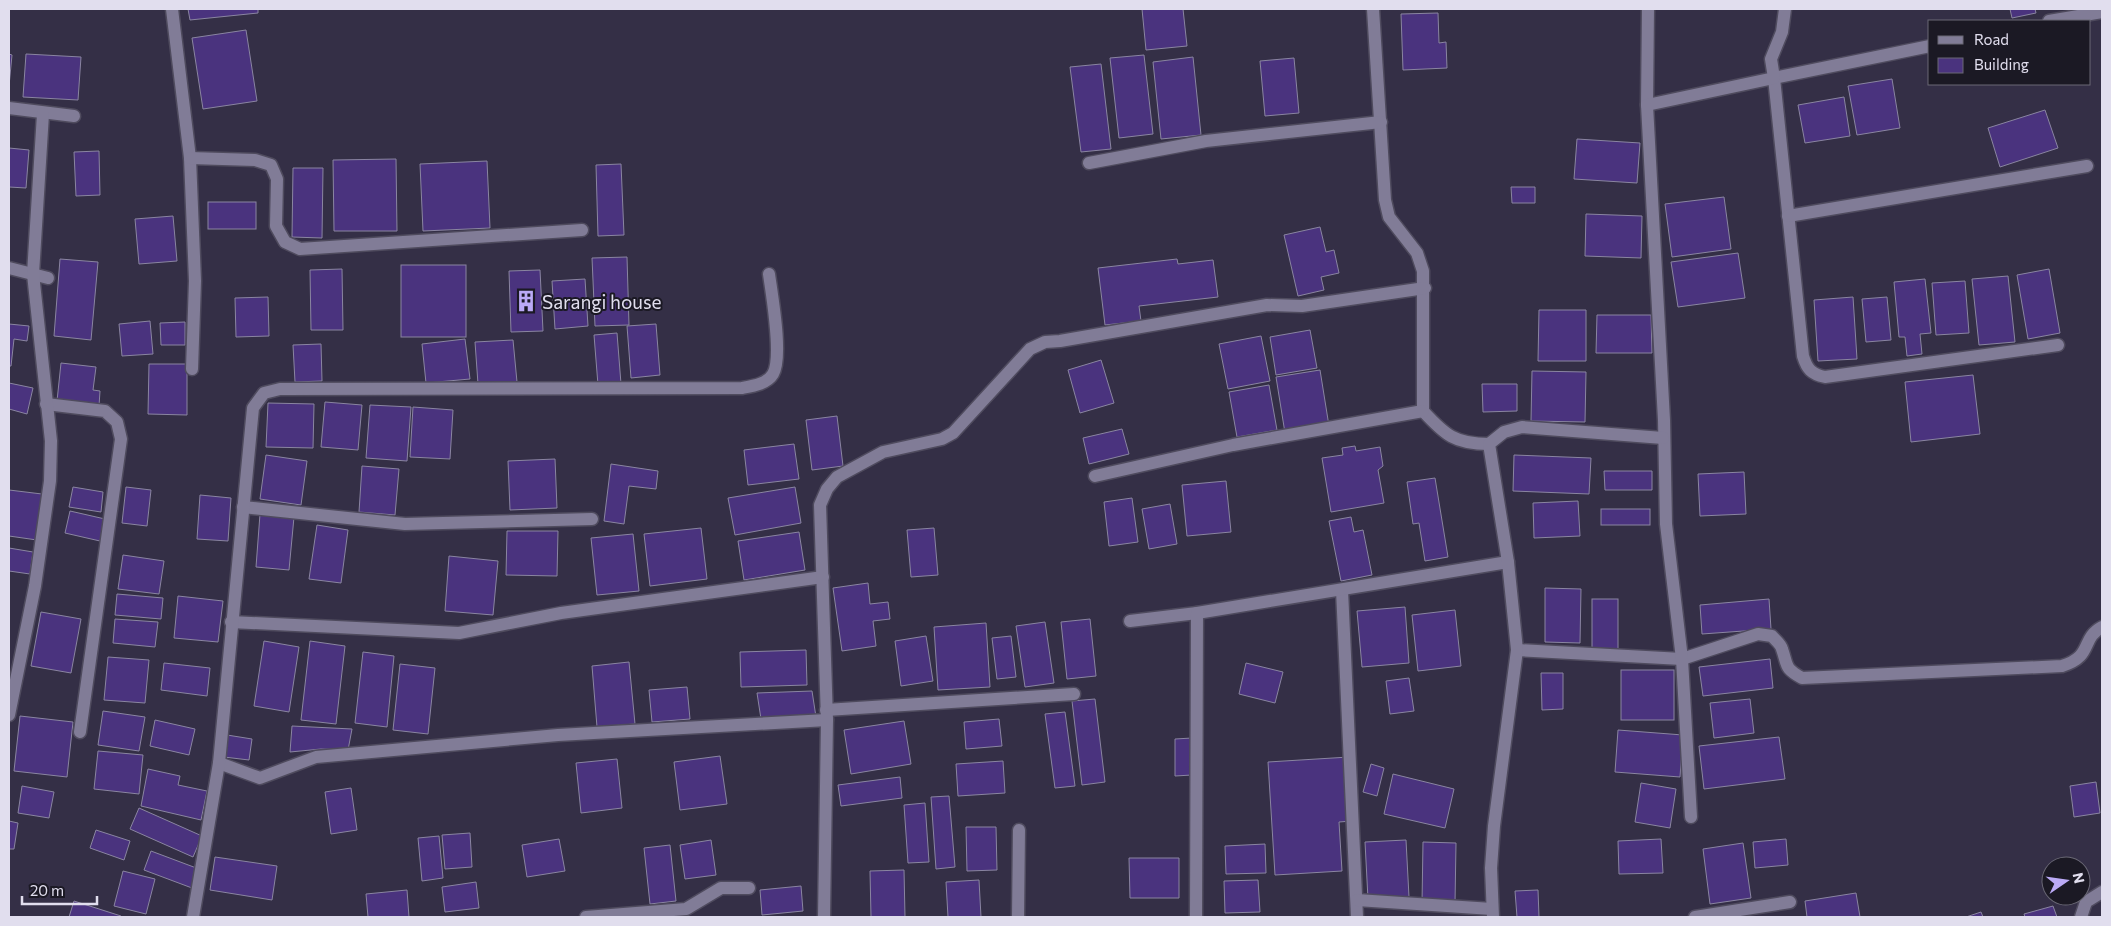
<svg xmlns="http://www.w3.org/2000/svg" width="2111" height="926" font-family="Commissioner,sans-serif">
	<rect width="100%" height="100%" fill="#342f46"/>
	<!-- building -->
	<g fill="#4a337e" stroke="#8a85a1">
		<polygon points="188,9 258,9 258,13 190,20"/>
		<polygon points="1142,9 1183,9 1187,46 1146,50"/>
		<polygon points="2010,9 2035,9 2036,13 2012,18"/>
		<polygon points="1438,13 1439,43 1446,42 1447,68 1403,70 1401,14"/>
		<polygon points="246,30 257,101 203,109 192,38"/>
		<polygon points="9,54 12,55 9,86"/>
		<polygon points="26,54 81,57 78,100 23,97"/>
		<polygon points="1144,55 1153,134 1119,138 1110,58"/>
		<polygon points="1193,57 1201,135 1161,139 1153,62"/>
		<polygon points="1294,58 1299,113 1265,116 1260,61"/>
		<polygon points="1101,64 1111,149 1081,152 1070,67"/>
		<polygon points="1892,79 1900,128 1857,135 1848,86"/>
		<polygon points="1844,97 1850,136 1805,143 1798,105"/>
		<polygon points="2045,110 2058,148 2000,167 1988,128"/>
		<polygon points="1577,139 1640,143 1637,183 1574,179"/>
		<polygon points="9,148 29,150 26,188 9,187"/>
		<polygon points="99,151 100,195 76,196 74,152"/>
		<polygon points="396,159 397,231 334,231 333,160"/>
		<polygon points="487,161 490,228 423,231 420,164"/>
		<polygon points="621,164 624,235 598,236 596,165"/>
		<polygon points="293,168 323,168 322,238 292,237"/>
		<polygon points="1511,187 1535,187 1535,203 1512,203"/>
		<polygon points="1724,197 1731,249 1672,257 1665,204"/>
		<rect x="208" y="202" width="48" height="27"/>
		<polygon points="1586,214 1642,216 1641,258 1585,256"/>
		<polygon points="173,216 177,261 139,264 135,219"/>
		<polygon points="1320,227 1326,252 1334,250 1339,273 1321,277 1324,290 1298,296 1284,235"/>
		<polygon points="1738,253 1745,298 1678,307 1671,262"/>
		<polygon points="627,257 629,325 595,326 592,258"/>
		<polygon points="60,259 98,262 91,340 54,336"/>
		<polygon points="1177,259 1178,264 1213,260 1218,297 1139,306 1141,321 1105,325 1098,268"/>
		<rect x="401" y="265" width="65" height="72"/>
		<polygon points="342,269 343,330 311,330 310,270"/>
		<polygon points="2049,269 2060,333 2028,339 2017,275"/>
		<polygon points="540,270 543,331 511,332 509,271"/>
		<polygon points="2008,276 2015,342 1979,345 1972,279"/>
		<polygon points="585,279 588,326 555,329 552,281"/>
		<polygon points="1925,279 1931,333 1920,334 1922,354 1907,356 1905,337 1899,337 1894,282"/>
		<polygon points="1965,281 1969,333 1936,335 1932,283"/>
		<polygon points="268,297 269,336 236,337 235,298"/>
		<polygon points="1853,297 1857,359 1818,361 1814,300"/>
		<polygon points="1887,297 1891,340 1866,342 1862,299"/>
		<polygon points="1539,310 1586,310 1586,361 1538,361"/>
		<polygon points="1597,315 1651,315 1652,353 1596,353"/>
		<polygon points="150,321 153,354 122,356 119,324"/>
		<polygon points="185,322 185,345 161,345 160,323"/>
		<polygon points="9,324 29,326 27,341 14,339 11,366 9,366"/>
		<polygon points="656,324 660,375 631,378 627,326"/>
		<polygon points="1310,330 1317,368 1276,375 1270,337"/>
		<polygon points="617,333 621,384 598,385 594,335"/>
		<polygon points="1261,336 1270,381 1228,389 1219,344"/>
		<polygon points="465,339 470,379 426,383 422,344"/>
		<polygon points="513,340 517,382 478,384 475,342"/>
		<polygon points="321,344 322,381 295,382 293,345"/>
		<polygon points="1101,360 1114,403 1080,413 1068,370"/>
		<polygon points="61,363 96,367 93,390 100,391 99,406 57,401"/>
		<polygon points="149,364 187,364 187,415 148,414"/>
		<polygon points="1320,370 1329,426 1285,433 1276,377"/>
		<polygon points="1532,371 1586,372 1585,422 1531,421"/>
		<polygon points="1973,375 1980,434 1911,442 1905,382"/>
		<polygon points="9,383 33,388 27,414 9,409"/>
		<polygon points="1482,384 1517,384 1517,411 1483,412"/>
		<polygon points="1269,385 1277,430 1237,437 1229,392"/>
		<polygon points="325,402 362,405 358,450 321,447"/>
		<polygon points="268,403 314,404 313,448 266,447"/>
		<polygon points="370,405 411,407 407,461 366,458"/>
		<polygon points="413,407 453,410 450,459 410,457"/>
		<polygon points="837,416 843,466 812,470 806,420"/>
		<polygon points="1122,429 1129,454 1089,464 1083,438"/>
		<polygon points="794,444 799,479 748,485 744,450"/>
		<polygon points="1355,446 1356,451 1380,447 1383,466 1378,470 1384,503 1331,512 1322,458 1343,455 1342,448"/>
		<polygon points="266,455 307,461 301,505 260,499"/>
		<polygon points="1514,455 1591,458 1589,494 1513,491"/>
		<polygon points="555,459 557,508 510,510 508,461"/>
		<polygon points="611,464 658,471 656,489 629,486 624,524 604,521"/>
		<polygon points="362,466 399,469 395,515 359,512"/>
		<polygon points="1604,471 1652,471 1652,490 1605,490"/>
		<polygon points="1744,472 1746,514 1700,516 1698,474"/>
		<polygon points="1435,478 1448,557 1425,561 1419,523 1413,524 1407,482"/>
		<polygon points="1226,481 1231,532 1187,536 1182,485"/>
		<polygon points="73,487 103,492 101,512 69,507"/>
		<polygon points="126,487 151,490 147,526 122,523"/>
		<polygon points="795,487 801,523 735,535 728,498"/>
		<polygon points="9,490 42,494 37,540 9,536"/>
		<polygon points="200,495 231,498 228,541 197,539"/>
		<polygon points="1132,498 1138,542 1109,546 1104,502"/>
		<polygon points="1578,501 1580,536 1534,538 1533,503"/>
		<polygon points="1170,504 1177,544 1149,549 1142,509"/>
		<rect x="1601" y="509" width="49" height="16"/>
		<polygon points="70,511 105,519 100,541 65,533"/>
		<polygon points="260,514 294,517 289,570 256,567"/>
		<polygon points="1351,517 1354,532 1363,530 1372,575 1341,581 1329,521"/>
		<polygon points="317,525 348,530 341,583 309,579"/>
		<polygon points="701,528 707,579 650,586 644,534"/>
		<polygon points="934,528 938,575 911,577 907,530"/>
		<polygon points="507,531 558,531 557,576 506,575"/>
		<polygon points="799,532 805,570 744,580 738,541"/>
		<polygon points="633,534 639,591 597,595 591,538"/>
		<polygon points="9,548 33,552 30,574 9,571"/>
		<polygon points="123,555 164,561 159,594 118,589"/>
		<polygon points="449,556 498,561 493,615 445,611"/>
		<polygon points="868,583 870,604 888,602 890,619 873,621 876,646 842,651 833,588"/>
		<polygon points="1545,588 1581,589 1580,643 1545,642"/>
		<polygon points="117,594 163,598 161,619 115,615"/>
		<polygon points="178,596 223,601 218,642 174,638"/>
		<rect x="1592" y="599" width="26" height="51"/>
		<polygon points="1769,599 1771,629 1702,634 1700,605"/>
		<polygon points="1405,607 1409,663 1362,667 1357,611"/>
		<polygon points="1455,610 1461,666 1418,671 1412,615"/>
		<polygon points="41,612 81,619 71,673 31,666"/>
		<polygon points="115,619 158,622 155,647 113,643"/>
		<polygon points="1090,619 1096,676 1067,679 1061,622"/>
		<polygon points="1045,622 1054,683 1025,687 1016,626"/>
		<polygon points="986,623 990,687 938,690 934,627"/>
		<polygon points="926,636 933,681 901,686 895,641"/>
		<polygon points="1011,636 1016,677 997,679 992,638"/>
		<polygon points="264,641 299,647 289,712 254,706"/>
		<polygon points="310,641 345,646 336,724 301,720"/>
		<polygon points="806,650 807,685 741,687 740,652"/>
		<polygon points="363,652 394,656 387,727 355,723"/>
		<polygon points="108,657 149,660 145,703 104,700"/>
		<polygon points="1770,659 1773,688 1703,696 1699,667"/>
		<polygon points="629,662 635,724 597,727 592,666"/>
		<polygon points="164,663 210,668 207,696 161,690"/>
		<polygon points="1246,663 1283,672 1275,703 1239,694"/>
		<polygon points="400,664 435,668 428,734 393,730"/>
		<rect x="1621" y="670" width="53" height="50"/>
		<polygon points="1541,673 1563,673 1563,709 1542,710"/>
		<polygon points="1409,678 1414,711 1390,714 1386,681"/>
		<polygon points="687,687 690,719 652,722 649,690"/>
		<polygon points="812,691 816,717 761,719 757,693"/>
		<polygon points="1095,699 1105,782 1082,785 1072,701"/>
		<polygon points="1750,699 1754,733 1714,738 1710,703"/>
		<polygon points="103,711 145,717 139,751 98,745"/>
		<polygon points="1065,712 1075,786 1055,788 1045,714"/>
		<polygon points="20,716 73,722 67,777 14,771"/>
		<polygon points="999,719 1002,746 966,749 964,722"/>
		<polygon points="155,720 195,729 189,755 150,746"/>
		<polygon points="904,721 911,764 851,774 844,730"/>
		<polygon points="292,726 352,729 348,750 321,749 290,752"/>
		<polygon points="1618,730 1683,735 1680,777 1615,772"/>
		<polygon points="227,735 252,739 249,760 224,757"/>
		<polygon points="1779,737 1785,779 1704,789 1699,746"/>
		<polygon points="1192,738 1192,775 1175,776 1175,739"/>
		<polygon points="98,751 143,755 139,794 94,789"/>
		<polygon points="720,756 727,804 680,810 674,762"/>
		<polygon points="1349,757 1352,821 1339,822 1342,871 1275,875 1268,762"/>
		<polygon points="617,759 622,808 581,813 576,763"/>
		<polygon points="1003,761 1005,793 958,796 956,764"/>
		<polygon points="1371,764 1384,768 1377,796 1363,792"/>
		<polygon points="148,769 180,776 178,785 207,791 201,820 141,806"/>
		<polygon points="1393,774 1454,789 1445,828 1384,814"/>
		<polygon points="900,777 902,798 841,806 838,785"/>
		<polygon points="2096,782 2100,813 2074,817 2070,786"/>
		<polygon points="1641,783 1676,789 1670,828 1635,822"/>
		<polygon points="22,786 54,792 49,818 18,813"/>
		<polygon points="351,788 357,830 331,834 325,792"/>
		<polygon points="949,796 955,867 936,869 931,797"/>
		<polygon points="925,803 929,862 908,863 904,805"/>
		<polygon points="139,808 202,836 193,857 130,829"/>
		<polygon points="9,821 18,823 14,849 9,849"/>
		<polygon points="966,827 996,827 997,870 967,871"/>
		<polygon points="96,830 130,841 124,860 90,848"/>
		<polygon points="470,833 472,867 445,869 442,835"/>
		<polygon points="439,836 443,878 422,881 418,838"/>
		<polygon points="559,839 565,871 527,877 522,845"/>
		<polygon points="1661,839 1663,873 1619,874 1618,841"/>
		<polygon points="1786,839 1788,865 1755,868 1753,842"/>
		<polygon points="711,840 716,875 685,879 680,845"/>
		<polygon points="1406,840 1409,897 1368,899 1365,842"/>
		<polygon points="1423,842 1456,843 1455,903 1422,903"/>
		<polygon points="1743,843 1751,898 1710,904 1703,849"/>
		<polygon points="1265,844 1266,873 1226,874 1225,846"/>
		<polygon points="670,845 676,901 650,904 644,848"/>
		<polygon points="151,851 199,869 192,888 144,870"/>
		<polygon points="215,857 277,866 272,900 210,890"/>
		<polygon points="1129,858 1179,858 1179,898 1130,898"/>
		<polygon points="904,870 905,917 871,917 870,871"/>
		<polygon points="123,871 155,879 146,914 114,906"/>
		<polygon points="979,880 981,917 948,917 946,882"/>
		<polygon points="1258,880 1260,912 1225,913 1224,881"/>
		<polygon points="476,882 479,908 445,912 442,887"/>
		<polygon points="801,886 803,911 762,915 760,890"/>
		<polygon points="407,890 409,917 368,917 366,894"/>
		<polygon points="1538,890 1539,917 1517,917 1515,891"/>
		<polygon points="1856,893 1860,917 1807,917 1805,901"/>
		<polygon points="74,901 121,916 121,917 69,917"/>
		<polygon points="2053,906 2057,917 2025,917 2024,914"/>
		<polygon points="1981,912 1983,917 1966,917"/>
	</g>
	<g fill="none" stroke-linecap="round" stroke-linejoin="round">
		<!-- street casing -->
		<g stroke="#4f4b5e" stroke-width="15">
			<g id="street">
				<polyline points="172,9 190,158 195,281 192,369"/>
				<path d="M 1373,9 L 1385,200 L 1389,217 L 1417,253 L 1423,271 L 1423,411 C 1445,435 1455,444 1489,444"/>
				<polyline points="2049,21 2102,12"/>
				<path d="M 1930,46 L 1774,78 L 1803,356 C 1807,369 1811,374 1825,377 L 2058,345"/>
				<polyline points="1647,105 1648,9"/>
				<polyline points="9,108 74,116"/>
				<polyline points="190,158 255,160 271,165 277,179 276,226 285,242 300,249 582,230"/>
				<polyline points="1089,163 1206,141 1381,122"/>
				<polyline points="1788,216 2087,166"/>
				<polyline points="9,268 48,278"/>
				<polyline points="46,404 105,411 117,422 121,439 80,732"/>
				<polyline points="1095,476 1233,445 1423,411"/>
				<polyline points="243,507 405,524 592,519"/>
				<polyline points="1342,590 1357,917"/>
				<polyline points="1130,621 1197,613"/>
				<polyline points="231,622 459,633 561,613 823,577"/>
				<path d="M 1517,650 L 1682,659 L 1758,634 L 1772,636 C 1775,640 1781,644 1782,649 C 1788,666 1784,668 1802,678 L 2062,666 C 2094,656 2080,639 2102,627"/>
				<polyline points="826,710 1074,694"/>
				<polyline points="9,715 35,586 50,481 51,441 33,274 43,114"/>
				<polyline points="219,763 260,778 316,757 558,735 827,720"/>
				<polyline points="1691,817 1682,659 1666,524 1664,420 1647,105 1774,78 1771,59 1782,32 1785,9"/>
				<polyline points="1357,900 1492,909"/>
				<path d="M 193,917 L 219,763 L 253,408 L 264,393 L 280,389 L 742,388 C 753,386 767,384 773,374 C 783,357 772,296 769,274"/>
				<polyline points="586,917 686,909 721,888 749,888"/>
				<polyline points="824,917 827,720 820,505 827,489 837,477 883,452 942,439 953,433 1030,349 1045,342 1060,341 1267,305 1302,306 1425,288"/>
				<polyline points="1018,917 1019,830"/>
				<polyline points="1196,917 1197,613 1508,562"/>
				<polyline points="1493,917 1491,868 1494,826 1517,650 1508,562 1489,444 1504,432 1522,427 1663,438"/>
				<polyline points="1695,917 1790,902"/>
				<polyline points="2081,917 2086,902 2102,892"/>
			</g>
		</g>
		<!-- street -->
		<use href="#street" stroke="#817c97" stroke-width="12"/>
	</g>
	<!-- icons -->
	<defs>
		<g id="building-bare" transform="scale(1.725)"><path d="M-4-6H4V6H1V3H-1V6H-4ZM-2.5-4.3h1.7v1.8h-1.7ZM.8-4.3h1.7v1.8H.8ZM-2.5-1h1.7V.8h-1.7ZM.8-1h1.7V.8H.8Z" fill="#bbaaf6" stroke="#1b1924" stroke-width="2.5" paint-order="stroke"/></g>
	</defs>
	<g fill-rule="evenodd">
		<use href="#building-bare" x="526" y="301"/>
	</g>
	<g text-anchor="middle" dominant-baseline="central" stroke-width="4" stroke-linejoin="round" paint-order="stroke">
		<!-- poi labels -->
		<g font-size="19" fill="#e1deee" stroke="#1b1924" text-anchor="start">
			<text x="542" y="301">Sarangi house</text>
		</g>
	</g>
	<!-- border -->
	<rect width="2111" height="926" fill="none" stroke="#e1deee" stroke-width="20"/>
	<!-- legend -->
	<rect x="1928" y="20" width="162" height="65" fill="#1b1924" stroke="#6a6875"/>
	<rect x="1938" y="36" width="25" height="8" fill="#817c97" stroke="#6a6875"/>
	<text x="1974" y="45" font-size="15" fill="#e1deee">Road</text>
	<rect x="1938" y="58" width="25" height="15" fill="#4a337e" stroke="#6a6875"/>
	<text x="1974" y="70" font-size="15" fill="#e1deee">Building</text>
	<!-- north arrow -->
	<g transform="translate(2066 881) rotate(77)"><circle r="24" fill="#1b1924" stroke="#6a6875"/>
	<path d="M0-4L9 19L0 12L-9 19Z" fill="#bbaaf6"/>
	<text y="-8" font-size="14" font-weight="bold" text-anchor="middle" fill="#e1deee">N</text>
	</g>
	<!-- scale -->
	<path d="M22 896v8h75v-8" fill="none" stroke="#e1deee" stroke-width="2.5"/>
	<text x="30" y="896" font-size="15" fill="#e1deee" stroke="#1b1924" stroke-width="4" paint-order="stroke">20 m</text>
</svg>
